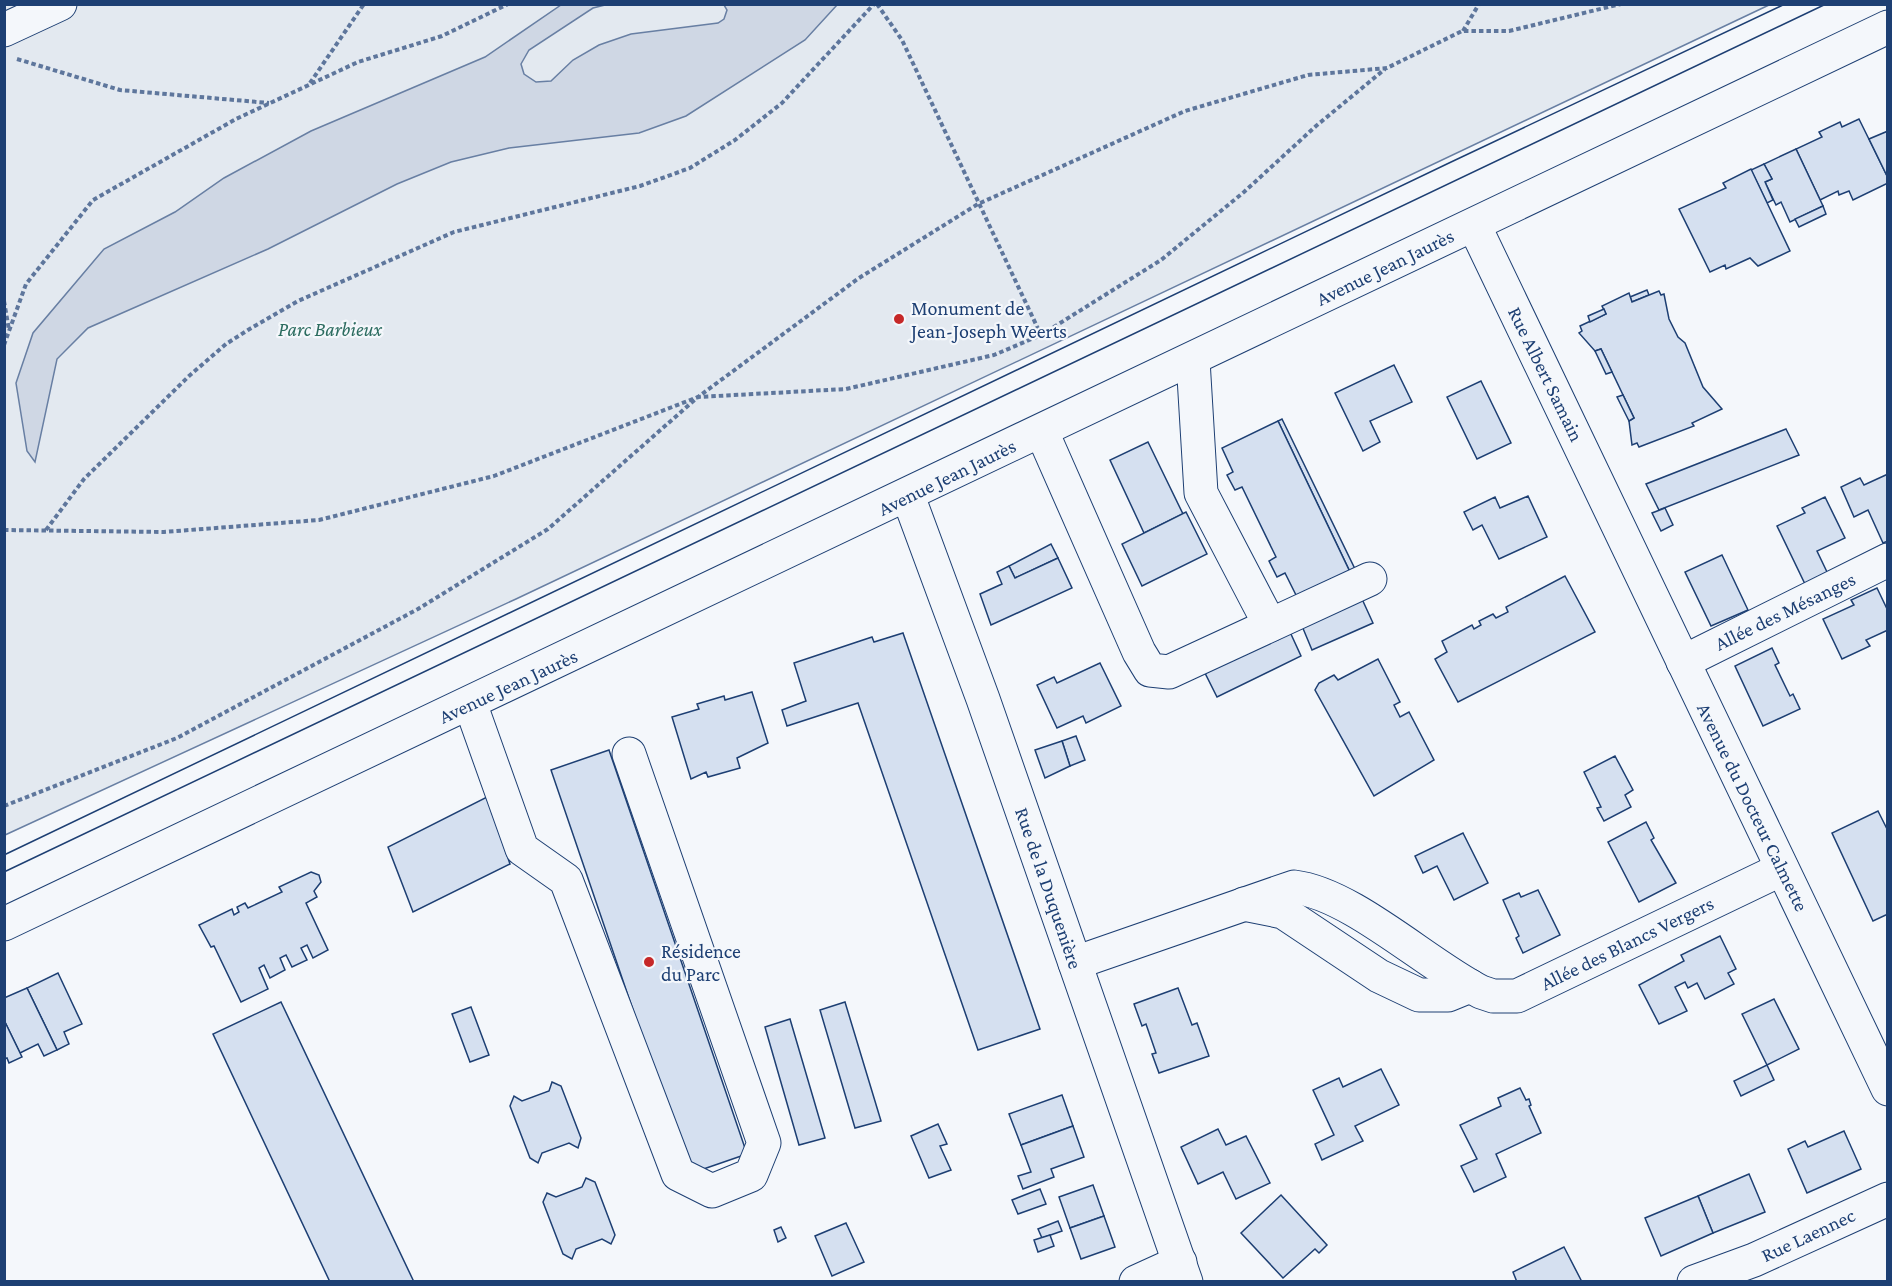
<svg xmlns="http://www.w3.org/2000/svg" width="1892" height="1286" font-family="'Crimson Pro',serif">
	<rect width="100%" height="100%" fill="#f4f7fb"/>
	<!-- green -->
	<polygon fill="#e3e9f0" stroke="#687fa3" stroke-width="1.5" points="4,5 1769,5 516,599 5,835"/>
	<!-- water -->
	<polygon fill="#cfd7e4" stroke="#687fa3" stroke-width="1.5" points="561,5 605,5 593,8 529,50 521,64 524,74 536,82 551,81 573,60 599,45 631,34 718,23 724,19 727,10 724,5 837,5 805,40 686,116 639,133 509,148 451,162 397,184 268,249 88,328 57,359 35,462 27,451 16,383 33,333 104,249 175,212 224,178 311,131 485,57"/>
	<!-- building -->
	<g fill="#d5e0f0" stroke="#1d3f73" stroke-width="1.5">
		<polygon points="1859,119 1888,178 1888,183 1853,200 1849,191 1839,195 1838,191 1820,200 1796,149 1822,137 1819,132 1840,122 1842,127"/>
		<polygon points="1888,131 1888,178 1869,139"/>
		<polygon points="1796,149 1823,206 1790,222 1781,202 1776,205 1765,182 1772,179 1764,164"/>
		<polygon points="1764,164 1772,179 1765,182 1773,200 1767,203 1751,170"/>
		<polygon points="1751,169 1790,251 1758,266 1750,258 1726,269 1725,265 1710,272 1679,209 1726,188 1723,183"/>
		<polygon points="1823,206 1826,214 1799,227 1795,219"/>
		<polygon points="1647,290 1649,295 1632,302 1630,297"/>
		<polygon points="1659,291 1661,295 1664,294 1669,319 1678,337 1685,343 1703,387 1722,409 1692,423 1694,426 1639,447 1637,443 1632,445 1629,421 1634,418 1601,349 1595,351 1579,333 1582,331 1580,326 1606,314 1602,306 1629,293 1632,302"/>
		<polygon points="1604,309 1606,314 1590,322 1588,316"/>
		<polygon points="1601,349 1612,372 1606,374 1595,351"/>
		<polygon points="1394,365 1412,402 1370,421 1380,442 1363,451 1335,393"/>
		<polygon points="1481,381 1511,443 1477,459 1447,397"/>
		<polygon points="1623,395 1634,418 1629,421 1617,397"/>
		<polygon points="1282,419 1355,569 1350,572 1278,421"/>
		<polygon points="1278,421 1350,572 1297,597 1285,573 1277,577 1269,561 1276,557 1242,487 1235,490 1227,475 1233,472 1222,448"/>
		<polygon points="1786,429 1799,455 1659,510 1646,484"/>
		<polygon points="1148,442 1183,514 1144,533 1110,460"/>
		<polygon points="1888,474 1888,541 1883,543 1868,510 1854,517 1841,487 1860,478 1864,485"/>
		<polygon points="1528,496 1547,537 1499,559 1482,525 1473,530 1464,512 1495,497 1500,508"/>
		<polygon points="1825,497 1845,538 1817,551 1828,574 1805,584 1777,526 1805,513 1802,508"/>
		<polygon points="1665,508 1673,525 1661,531 1652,513"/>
		<polygon points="1186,512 1207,554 1142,586 1122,544"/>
		<polygon points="1051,544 1058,558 1015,578 1009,566"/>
		<polygon points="1722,555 1748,610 1711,626 1685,572"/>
		<polygon points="1058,558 1072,588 991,625 980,594 1002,584 997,572 1009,566 1015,578"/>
		<polygon points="1565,576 1595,632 1458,702 1435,659 1447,652 1442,641 1472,625 1474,629 1481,625 1479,621 1493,614 1496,618 1508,612 1506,607"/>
		<polygon points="1877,588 1888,611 1888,630 1866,640 1870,646 1842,659 1823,619 1854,605 1851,600"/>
		<polygon points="1362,599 1373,623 1312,650 1302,626"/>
		<polygon points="1290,632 1301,656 1217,697 1205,673"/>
		<polygon points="903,633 1040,1029 978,1050 858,703 787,726 782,710 806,701 794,663 872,637 874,642"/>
		<polygon points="1772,648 1779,663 1775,665 1790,696 1793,694 1800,709 1763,726 1735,666"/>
		<polygon points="1378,659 1400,702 1394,705 1400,717 1409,712 1434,760 1374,796 1315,690 1319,683 1334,675 1338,680"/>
		<polygon points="1100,663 1121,706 1086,723 1083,716 1057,728 1037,685 1054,677 1057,683"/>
		<polygon points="752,692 768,743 737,758 740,768 708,777 706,772 691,779 672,717 699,709 697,704 724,696 725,700"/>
		<polygon points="1076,736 1085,760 1070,766 1062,741"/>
		<polygon points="1062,741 1070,766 1045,778 1035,750"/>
		<polygon points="609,750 747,1154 689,1174 551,770"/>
		<polygon points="1615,756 1633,790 1625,795 1631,807 1604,821 1597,808 1601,807 1584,772"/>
		<polygon points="487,797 510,864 413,912 388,847"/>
		<polygon points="1878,811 1888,831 1888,914 1873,921 1832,833"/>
		<polygon points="1646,822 1654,838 1651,840 1676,883 1639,902 1608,842"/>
		<polygon points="1463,833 1488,883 1454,900 1437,866 1423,873 1415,856"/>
		<polygon points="311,872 319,875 321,882 314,891 317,897 306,903 328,950 313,958 307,945 301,948 307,960 292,967 286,955 280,958 285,970 270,978 264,965 259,968 268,989 241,1002 214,946 211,947 199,925 232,909 234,915 239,912 237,907 245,903 248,908 282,892 279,887"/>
		<polygon points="1538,890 1560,935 1523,953 1516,938 1519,936 1503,900 1519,893 1521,897"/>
		<polygon points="1720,936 1736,969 1728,973 1734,984 1705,999 1697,983 1688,988 1685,982 1675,987 1687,1011 1659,1024 1639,985 1684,961 1681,955"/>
		<polygon points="58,973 82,1024 64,1032 69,1044 57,1050 27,988"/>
		<polygon points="27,988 57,1050 44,1056 38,1044 20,1053 4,1020 4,998"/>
		<polygon points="1178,988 1192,1025 1197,1023 1209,1056 1159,1073 1152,1054 1156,1053 1146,1024 1142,1026 1134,1004"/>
		<polygon points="1774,999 1799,1049 1767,1065 1742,1014"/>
		<polygon points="281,1002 414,1282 330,1282 213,1034"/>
		<polygon points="845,1002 881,1121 855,1128 820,1010"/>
		<polygon points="471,1007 489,1055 470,1062 452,1014"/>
		<polygon points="790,1019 825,1138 799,1145 765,1027"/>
		<polygon points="4,1020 22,1057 9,1063 7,1058 4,1059"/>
		<polygon points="1767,1065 1774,1080 1741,1096 1734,1081"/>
		<polygon points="1381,1069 1399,1105 1355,1126 1363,1141 1322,1160 1315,1144 1334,1135 1313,1090 1339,1078 1343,1087"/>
		<polygon points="552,1082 561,1086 581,1138 578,1148 569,1143 542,1153 538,1163 530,1158 510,1106 514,1096 522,1101 549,1091"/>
		<polygon points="1520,1088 1526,1100 1529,1099 1531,1105 1529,1106 1541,1133 1496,1154 1506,1177 1474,1192 1461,1166 1477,1159 1460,1125 1501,1106 1498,1098"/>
		<polygon points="1062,1095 1073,1126 1021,1145 1009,1114"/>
		<polygon points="938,1124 947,1144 940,1146 951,1170 929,1178 911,1136"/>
		<polygon points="1073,1126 1084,1157 1051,1169 1054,1177 1023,1189 1018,1176 1031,1172 1021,1145"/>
		<polygon points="1218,1129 1226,1145 1246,1136 1270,1183 1236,1199 1223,1172 1198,1184 1181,1147"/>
		<polygon points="1844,1131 1861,1169 1807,1193 1788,1149 1805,1141 1808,1147"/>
		<polygon points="1749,1174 1765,1212 1713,1233 1698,1196"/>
		<polygon points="586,1178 595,1182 615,1235 611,1244 602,1239 576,1249 572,1259 563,1254 543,1202 547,1193 556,1197 582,1187"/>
		<polygon points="1093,1185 1104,1216 1070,1228 1059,1197"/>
		<polygon points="1040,1189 1046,1204 1018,1214 1012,1200"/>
		<polygon points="1281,1195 1327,1245 1319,1253 1315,1249 1283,1278 1241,1233"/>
		<polygon points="1698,1196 1713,1233 1661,1256 1645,1218"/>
		<polygon points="1104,1216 1115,1247 1081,1259 1070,1228"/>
		<polygon points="1058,1221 1062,1231 1042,1238 1038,1229"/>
		<polygon points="846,1223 864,1262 832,1276 815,1236"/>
		<polygon points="781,1227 786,1238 778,1242 774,1230"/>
		<polygon points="1050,1235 1054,1246 1038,1252 1034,1240"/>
		<polygon points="1564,1247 1582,1282 1517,1282 1513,1272"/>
	</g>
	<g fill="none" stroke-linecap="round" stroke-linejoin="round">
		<!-- minor casing -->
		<g stroke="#1d3f73" stroke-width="35">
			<g id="minor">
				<polyline points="4,30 60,4"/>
				<polyline points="1474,225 1888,1089"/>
				<polyline points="1193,360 1201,493 1270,625"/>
				<polyline points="1042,432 1139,652 1150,670 1169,672 1370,579"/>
				<polyline points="908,496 983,699 1186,1282"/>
				<polyline points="1683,662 1888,560"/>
				<polyline points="470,703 522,849 566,880 678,1174 712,1191 751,1175 764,1143 629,754"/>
				<polyline points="1244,904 1283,912 1379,976 1419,995 1448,995 1470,986"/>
				<path d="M 1075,963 L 1294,887 C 1352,894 1426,964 1481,992 L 1493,996 L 1517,996 L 1782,869"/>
				<polyline points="1136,1282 1180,1262"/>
				<polyline points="1694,1282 1754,1260 1888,1199"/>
			</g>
		</g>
		<!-- major casing -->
		<g stroke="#1d3f73" stroke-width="35">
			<polyline id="major" points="4,924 1888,27"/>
		</g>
		<!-- path -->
		<g stroke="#5e769c" stroke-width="4" stroke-dasharray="4.5 3" stroke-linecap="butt">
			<polyline points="877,4 902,40 1041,335"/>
			<polyline points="1463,31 1479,4"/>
			<polyline points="17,59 120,90 269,103"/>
			<polyline points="310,83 364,4"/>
			<polyline points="4,301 9,330"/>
			<polyline points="4,345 26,284 93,200 236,119 358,62 442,36 508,4"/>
			<polyline points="4,530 164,532 319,520 494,476 698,397 859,278 978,204 1185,111 1308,75 1387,68 1462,31 1509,31 1621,4"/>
			<polyline points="46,530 84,479 189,376 226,344 248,330 298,301 454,232 640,186 690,168 735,140 782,103 874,4"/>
			<polyline points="4,806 177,738 418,609 548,529 698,397 846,389 994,355 1041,335 1161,260 1244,192 1316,126 1385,69"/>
		</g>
		<!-- minor -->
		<use href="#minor" stroke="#f4f7fb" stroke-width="33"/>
		<!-- major -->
		<use href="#major" stroke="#f4f7fb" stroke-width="33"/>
		<!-- tram -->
		<g stroke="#1d3f73" stroke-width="1.5">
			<polyline points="4,855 1449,163 1785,4"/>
			<polyline points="4,872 1826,4"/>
		</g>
	</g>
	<!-- markers -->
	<g fill="#c62828" stroke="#f4f7fb" stroke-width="2">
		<circle cx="899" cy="319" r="6"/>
		<circle cx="649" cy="962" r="6"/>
	</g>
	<g text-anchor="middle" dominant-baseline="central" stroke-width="4.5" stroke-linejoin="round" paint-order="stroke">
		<!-- street labels -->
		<g font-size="20" fill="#1d3f73" stroke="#f4f7fb">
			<text transform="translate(1385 267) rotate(-26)">Avenue Jean Jaurès</text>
			<text transform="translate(1546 374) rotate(64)">Rue Albert Samain</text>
			<text transform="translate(947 477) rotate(-26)">Avenue Jean Jaurès</text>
			<text transform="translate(1785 611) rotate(-26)">Allée des Mésanges</text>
			<text transform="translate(508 686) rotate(-25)">Avenue Jean Jaurès</text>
			<text transform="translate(1753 807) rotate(64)">Avenue du Docteur Calmette</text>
			<text transform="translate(1049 888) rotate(71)">Rue de la Duquenière</text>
			<text transform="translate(1627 943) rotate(-26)">Allée des Blancs Vergers</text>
			<text transform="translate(1808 1235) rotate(-25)">Rue Laennec</text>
		</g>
		<!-- poi labels -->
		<g font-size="20" fill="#1d3f73" stroke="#f4f7fb" text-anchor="start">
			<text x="911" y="308">Monument de<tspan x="911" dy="23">Jean-Joseph Weerts</tspan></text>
			<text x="661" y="951">Résidence<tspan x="661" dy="23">du Parc</tspan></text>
		</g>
		<!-- park labels -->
		<g font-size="20" font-style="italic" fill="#2c6c60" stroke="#f4f7fb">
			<text x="330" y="329">Parc Barbieux</text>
		</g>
	</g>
	<!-- border -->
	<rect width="1892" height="1286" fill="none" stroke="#1d3f73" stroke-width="12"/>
</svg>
